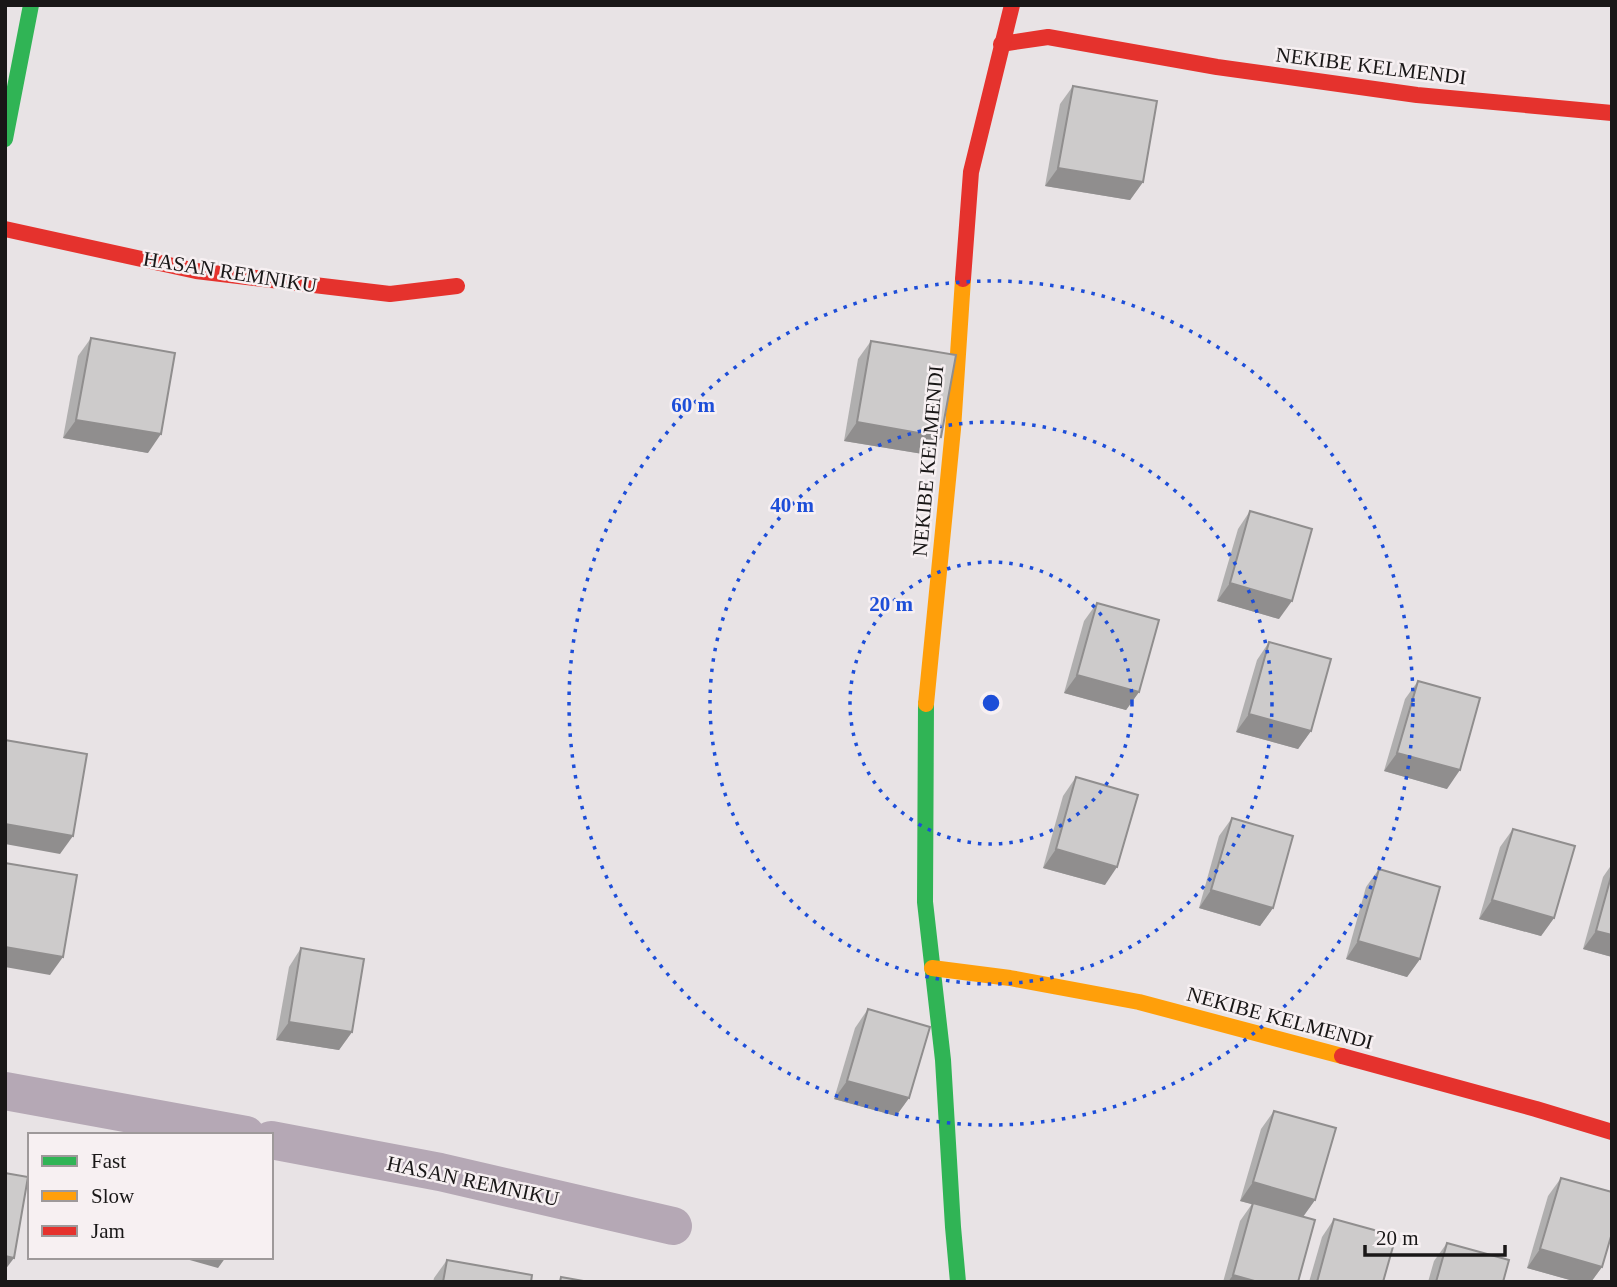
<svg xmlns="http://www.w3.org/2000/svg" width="1617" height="1287" font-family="Georgia,serif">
	<rect width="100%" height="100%" fill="#e8e3e5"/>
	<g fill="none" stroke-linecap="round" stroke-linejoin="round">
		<!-- street -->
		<g stroke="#b5a8b5" stroke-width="38">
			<polyline points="5,1091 246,1135"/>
			<polyline points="271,1140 440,1172 673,1226"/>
		</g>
		<!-- fast -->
		<g stroke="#30b455" stroke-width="16">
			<polyline points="5,139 31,5"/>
			<polyline points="926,704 925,902 943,1060 953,1227 958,1282"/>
		</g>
		<!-- slow -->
		<g stroke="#ff9f0a" stroke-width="16">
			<polyline points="926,704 953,429 963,279"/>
			<polyline points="932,968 1010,978 1139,1002 1342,1056"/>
		</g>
		<!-- jam -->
		<g stroke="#e5322d" stroke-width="16">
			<polyline points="1001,44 1048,37 1217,67 1417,95 1612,113"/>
			<polyline points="5,229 196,271 390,294 457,286"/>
			<polyline points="963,279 971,172 1012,5"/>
			<polyline points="1342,1056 1536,1109 1612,1132"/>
		</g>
	</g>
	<!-- wall -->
	<g fill="#b0afaf">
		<polygon points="1073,86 1143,182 1130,200 1045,186 1060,104"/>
		<polygon points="91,338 148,453 63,438 78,356"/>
		<polygon points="871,341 941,437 929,455 844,441 858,359"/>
		<polygon points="1250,511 1279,619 1217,601 1238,529"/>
		<polygon points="1097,603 1139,692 1126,710 1064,693 1084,621"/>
		<polygon points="1269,642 1311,731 1298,749 1236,732 1257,660"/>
		<polygon points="1418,681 1447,789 1384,771 1405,699"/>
		<polygon points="1076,777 1105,885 1043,868 1063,796"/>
		<polygon points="1232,818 1273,908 1260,926 1199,908 1219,836"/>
		<polygon points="1513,829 1554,918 1541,936 1479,919 1500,847"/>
		<polygon points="1612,864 1612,957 1583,949 1603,877"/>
		<polygon points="1379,869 1420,959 1407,977 1346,959 1366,887"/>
		<polygon points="301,948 352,1032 339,1050 276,1040 289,967"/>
		<polygon points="868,1009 909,1098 896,1116 834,1099 855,1028"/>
		<polygon points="1274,1111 1315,1200 1303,1217 1298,1282 1223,1282 1240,1221 1252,1204 1240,1201 1261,1129"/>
		<polygon points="1561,1178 1602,1267 1591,1282 1577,1282 1527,1268 1548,1196"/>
		<polygon points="1334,1219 1383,1282 1309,1282 1322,1237"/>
		<polygon points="1447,1243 1503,1282 1428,1282 1434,1261"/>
		<polygon points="447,1260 531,1282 433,1282 434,1278"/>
	</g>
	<!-- shaded-wall -->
	<g fill="#908e8e">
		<polygon points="1058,168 1143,182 1130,200 1045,186"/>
		<polygon points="76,420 161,434 148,453 63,438"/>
		<polygon points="857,422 941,437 929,455 844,441"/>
		<polygon points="1230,583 1292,601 1279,619 1217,601"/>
		<polygon points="1077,675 1139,692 1126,710 1064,693"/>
		<polygon points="1249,714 1311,731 1298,749 1236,732"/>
		<polygon points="1397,753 1460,770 1447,789 1384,771"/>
		<polygon points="5,824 73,836 60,854 5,844"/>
		<polygon points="1056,849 1117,867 1105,885 1043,868"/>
		<polygon points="1211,890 1273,908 1260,926 1199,908"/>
		<polygon points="1492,900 1554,918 1541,936 1479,919"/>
		<polygon points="1596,931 1612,935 1612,957 1583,949"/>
		<polygon points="1358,941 1420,959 1407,977 1346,959"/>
		<polygon points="5,947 63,957 50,975 5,967"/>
		<polygon points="289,1022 352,1032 339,1050 276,1040"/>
		<polygon points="847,1081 909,1098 896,1116 834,1099"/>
		<polygon points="1253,1182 1315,1200 1302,1218 1240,1201"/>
		<polygon points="1540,1249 1602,1267 1591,1282 1577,1282 1527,1268"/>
		<polygon points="5,1256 14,1258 5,1270"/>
		<polygon points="179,1257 226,1257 218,1268"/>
		<polygon points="1233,1275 1258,1282 1228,1282"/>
	</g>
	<!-- building -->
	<g fill="#cdcbcb" stroke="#908e8e" stroke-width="2">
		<polygon points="1073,86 1157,101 1143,182 1058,168"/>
		<polygon points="91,338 175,353 161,434 76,420"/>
		<polygon points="871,341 956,355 941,437 857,422"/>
		<polygon points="1250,511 1312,529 1292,601 1230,583"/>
		<polygon points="1097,603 1159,620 1139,692 1077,675"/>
		<polygon points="1269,642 1331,659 1311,731 1249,714"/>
		<polygon points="1418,681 1480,698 1460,770 1397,753"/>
		<polygon points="5,740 87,754 73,836 5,824"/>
		<polygon points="1076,777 1138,795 1117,867 1056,849"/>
		<polygon points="1232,818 1293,836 1273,908 1211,890"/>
		<polygon points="1513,829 1575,846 1554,918 1492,900"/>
		<polygon points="5,863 77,875 63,957 5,947"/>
		<polygon points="1379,869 1440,887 1420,959 1358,941"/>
		<polygon points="1612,873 1612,935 1596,931"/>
		<polygon points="301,948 364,959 352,1032 289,1022"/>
		<polygon points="868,1009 930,1027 909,1098 847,1081"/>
		<polygon points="1274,1111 1336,1128 1315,1200 1253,1182"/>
		<polygon points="5,1173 28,1177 14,1258 5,1256"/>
		<polygon points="1561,1178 1612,1192 1612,1233 1602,1267 1540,1249"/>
		<polygon points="1253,1203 1315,1220 1298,1282 1258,1282 1233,1275"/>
		<polygon points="1334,1219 1396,1236 1383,1282 1317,1282"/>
		<polygon points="1447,1243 1509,1260 1503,1282 1436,1282"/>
		<polygon points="447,1260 532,1275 531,1282 443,1282"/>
		<polygon points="561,1277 589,1282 560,1282"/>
	</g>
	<!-- distance rings -->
	<g fill="none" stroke="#1d4ed8" stroke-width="3.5" stroke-dasharray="3.5 7">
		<circle cx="991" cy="703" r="141"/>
		<circle cx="991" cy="703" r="281"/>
		<circle cx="991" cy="703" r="422"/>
	</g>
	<g text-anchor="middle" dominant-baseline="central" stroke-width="5" stroke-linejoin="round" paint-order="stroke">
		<!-- street labels -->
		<g font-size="21" fill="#191717" stroke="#f7f0f2">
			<text transform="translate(1371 66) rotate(7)">NEKIBE KELMENDI</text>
			<text transform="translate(230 272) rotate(9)">HASAN REMNIKU</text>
			<text transform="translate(928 461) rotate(-85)">NEKIBE KELMENDI</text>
			<text transform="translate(1280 1018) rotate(15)">NEKIBE KELMENDI</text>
			<text transform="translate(473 1181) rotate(12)">HASAN REMNIKU</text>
		</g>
	</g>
	<circle cx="991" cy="703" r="10" fill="#1d4ed8" stroke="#f7f0f2" stroke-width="3.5"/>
	<g font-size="21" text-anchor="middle" font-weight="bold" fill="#1d4ed8" stroke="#f7f0f2" stroke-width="5" stroke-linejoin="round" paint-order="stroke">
		<text x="693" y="412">60 m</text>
		<text x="792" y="512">40 m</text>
		<text x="891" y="611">20 m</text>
	</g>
	<!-- border -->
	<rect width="1617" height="1287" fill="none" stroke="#191717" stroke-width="14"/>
	<!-- legend -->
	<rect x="28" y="1133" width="245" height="126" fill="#f7f0f2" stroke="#9e999a" stroke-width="2"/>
	<rect x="42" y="1156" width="35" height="10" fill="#30b455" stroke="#9e999a" stroke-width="2"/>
	<text x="91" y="1168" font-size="21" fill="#191717">Fast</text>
	<rect x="42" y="1191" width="35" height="10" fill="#ff9f0a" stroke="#9e999a" stroke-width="2"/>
	<text x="91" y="1203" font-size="21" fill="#191717">Slow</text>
	<rect x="42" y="1226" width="35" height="10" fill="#e5322d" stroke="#9e999a" stroke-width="2"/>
	<text x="91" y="1238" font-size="21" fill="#191717">Jam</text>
	<!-- scale -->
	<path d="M1365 1245v10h140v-10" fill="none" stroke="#191717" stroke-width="3.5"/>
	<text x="1376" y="1245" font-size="21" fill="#191717" stroke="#f7f0f2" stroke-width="5" paint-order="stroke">20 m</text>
</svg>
